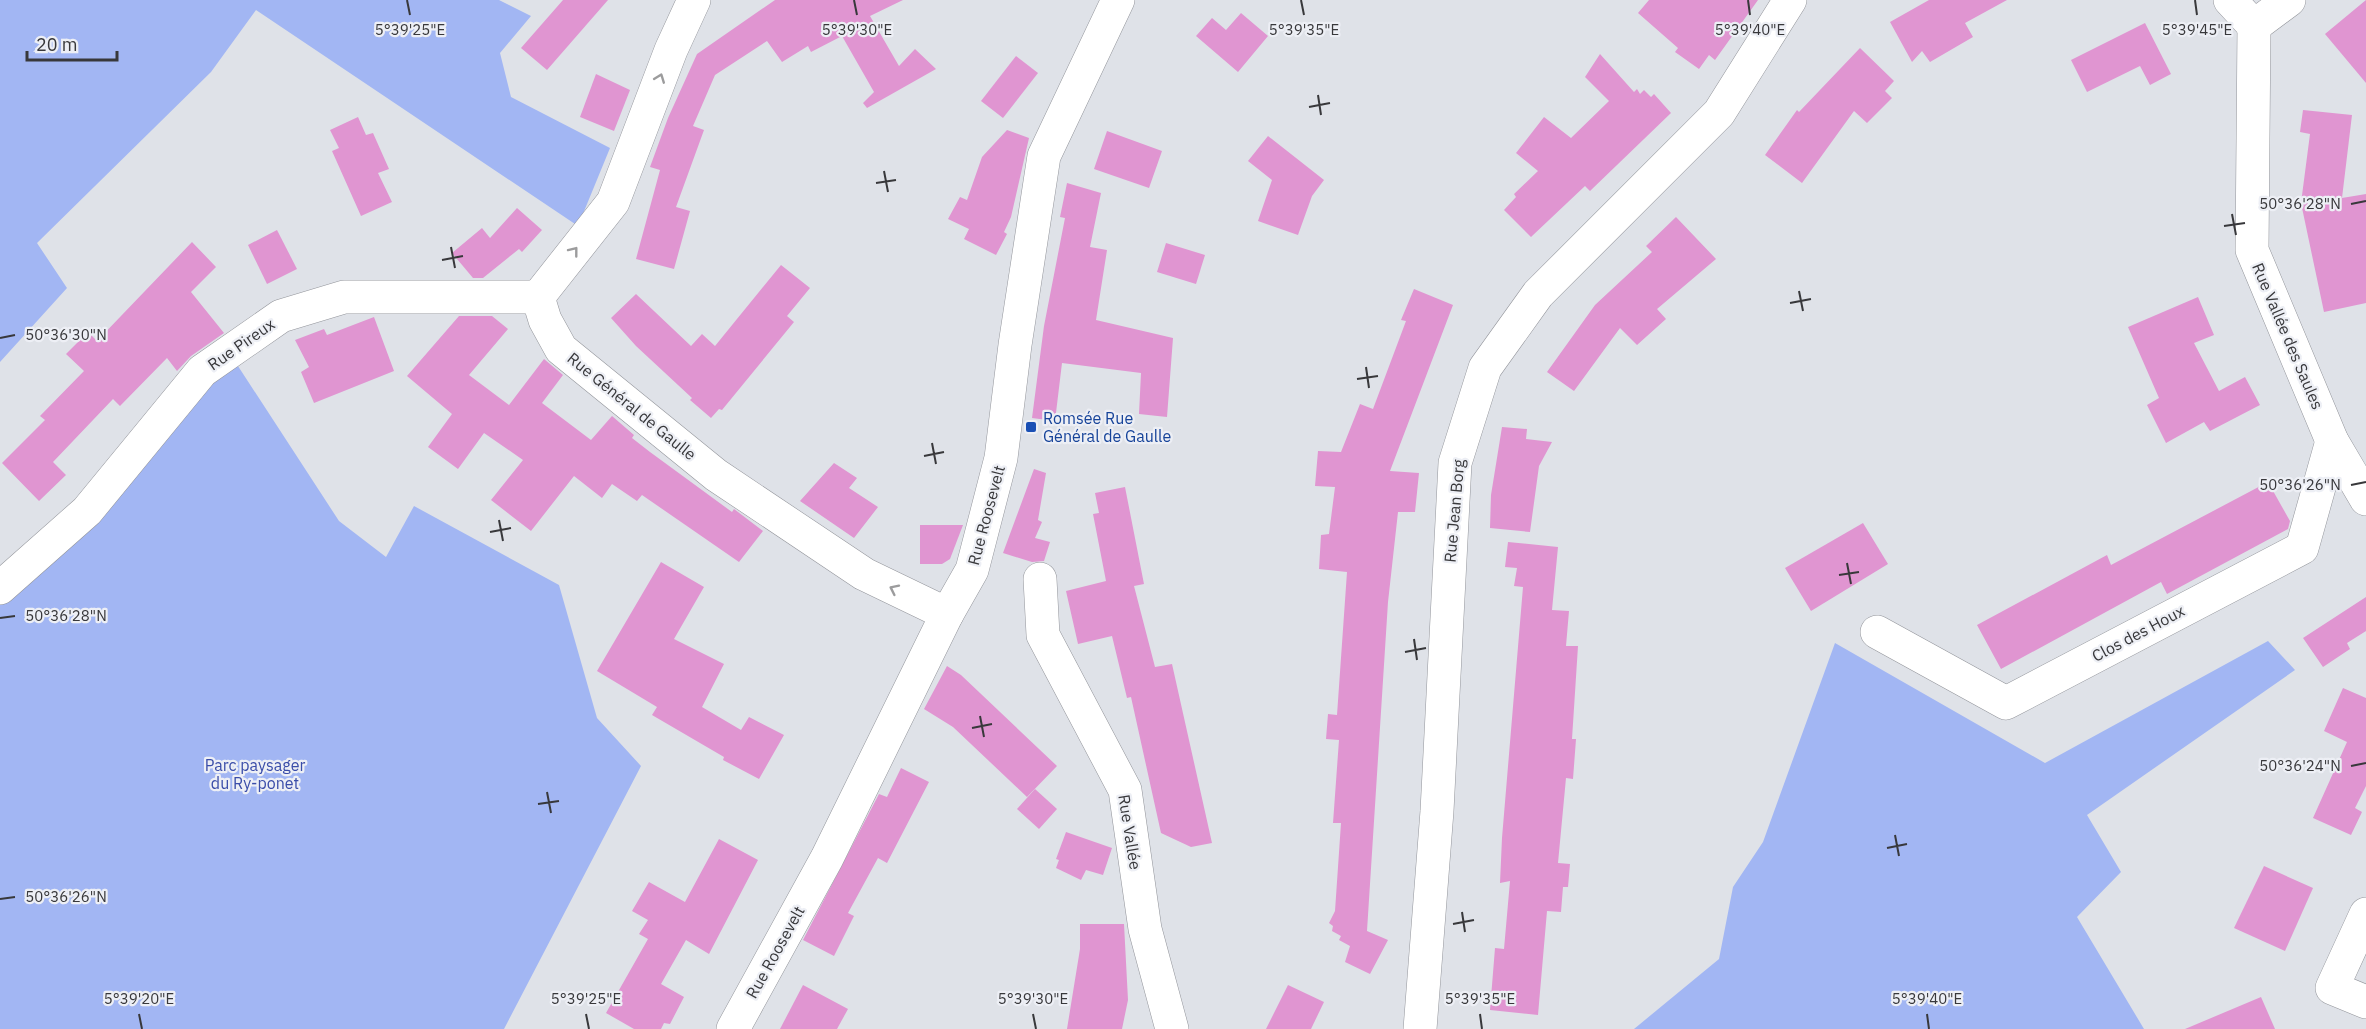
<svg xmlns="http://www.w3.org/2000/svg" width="2366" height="1029" font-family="'IBM Plex Sans',sans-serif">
	<rect width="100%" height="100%" fill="#dfe2e8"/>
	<!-- green -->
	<g fill="#a2b6f3">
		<polygon points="0,0 499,0 531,16 500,53 511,97 610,148 578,226 256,10 211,72 37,243 67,288 0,362"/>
		<polygon points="236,363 339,521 386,557 414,506 559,585 597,718 641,766 504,1029 0,1029 0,588 202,371"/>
		<polygon points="2268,641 2295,670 2087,815 2121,872 2077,917 2144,1029 1634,1029 1719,959 1733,887 1763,842 1835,643 2045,763"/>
	</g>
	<!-- building -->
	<g fill="#e095d1">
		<polygon points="563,0 608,0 547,70 521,48"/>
		<polygon points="775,0 903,0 870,16 899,66 915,49 936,69 867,108 863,103 874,92 842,36 811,52 808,46 782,62 767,41 715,75 693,126 704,130 676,207 690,211 674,269 636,259 660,170 650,167 668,118 697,54"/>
		<polygon points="1649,0 1758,0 1715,60 1709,55 1699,69 1675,52 1678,48 1638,13"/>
		<polygon points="1929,0 2007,0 1965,23 1973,37 1930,62 1922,51 1912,62 1890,22"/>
		<polygon points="2366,0 2366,83 2325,34"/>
		<polygon points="1241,13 1268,36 1238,72 1196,36 1212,18 1226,30"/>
		<polygon points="2145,23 2171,74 2150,85 2140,66 2087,92 2071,60"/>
		<polygon points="1860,48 1894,81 1885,91 1892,98 1867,123 1854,111 1802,183 1765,155 1797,110 1799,112"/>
		<polygon points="1600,54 1634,92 1637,89 1640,94 1644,90 1651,97 1654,94 1671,113 1590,191 1585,186 1531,237 1504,210 1516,197 1514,194 1538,171 1516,153 1544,117 1571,138 1609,101 1585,77"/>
		<polygon points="1016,56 1038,73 1003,118 981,101"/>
		<polygon points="596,74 630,90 614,131 580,117"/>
		<polygon points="2303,110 2352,115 2342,198 2366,194 2366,303 2324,312 2301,203 2310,134 2300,132"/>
		<polygon points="358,117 366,135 373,133 389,169 378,173 392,202 361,216 332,151 339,148 330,130"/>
		<polygon points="1007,130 1029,138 1011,217 1004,232 1007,234 996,255 964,239 969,229 948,219 960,197 967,200 982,157"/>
		<polygon points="1107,131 1162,151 1149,188 1094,169"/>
		<polygon points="1268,136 1324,180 1312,196 1298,235 1258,221 1272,180 1248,161"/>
		<polygon points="1067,183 1101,193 1090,247 1107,250 1096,320 1173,338 1167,417 1139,414 1141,373 1062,363 1055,421 1032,418 1044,326 1065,218 1060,217"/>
		<polygon points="517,208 542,230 522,252 519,249 483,278 473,278 452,253 482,228 490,238"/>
		<polygon points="1676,217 1716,259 1657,309 1666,319 1637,345 1620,328 1574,391 1547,372 1595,305 1652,252 1646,246"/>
		<polygon points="277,230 297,269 267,284 248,245"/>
		<polygon points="192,242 216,267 191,292 224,333 191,356 177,371 167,358 120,406 113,399 53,462 66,475 39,501 2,463 45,420 40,416 84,371 66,354 88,332 97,341"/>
		<polygon points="1166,243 1205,255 1196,284 1157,272"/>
		<polygon points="781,265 810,288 787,316 794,322 722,410 719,409 711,418 690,400 692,398 636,346 611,318 636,294 691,346 702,334 715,346"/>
		<polygon points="1414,289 1453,305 1390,471 1419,473 1415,512 1398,512 1388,602 1367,931 1388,940 1370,974 1345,962 1350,946 1339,940 1341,936 1332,931 1333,926 1329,923 1335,911 1341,823 1333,823 1339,740 1326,739 1328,714 1337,715 1347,572 1319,569 1321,535 1329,534 1335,487 1315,486 1318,451 1341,452 1360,404 1373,409 1406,321 1401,320"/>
		<polygon points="2198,297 2214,335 2194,343 2219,391 2245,377 2260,405 2210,431 2204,422 2166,443 2147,405 2159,398 2128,327"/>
		<polygon points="459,316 492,316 508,329 469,375 509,405 544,359 563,375 542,403 591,440 612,416 634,435 632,438 650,452 732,512 734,509 763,531 739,562 642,495 637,501 612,484 602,498 574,476 531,531 491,500 523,460 484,433 458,469 428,447 452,414 407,376"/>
		<polygon points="374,317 394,371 314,403 301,372 309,367 295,340 324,329 327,335"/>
		<polygon points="1502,427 1527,429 1526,439 1552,442 1539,466 1530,532 1490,528 1491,495"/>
		<polygon points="834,463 857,478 849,488 878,507 854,538 800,501"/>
		<polygon points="1034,469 1046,473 1038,520 1042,522 1035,538 1050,542 1044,561 1032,562 1003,553"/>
		<polygon points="2268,482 2290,521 2288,529 2167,594 2161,582 2001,669 1977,625 2107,555 2111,565"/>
		<polygon points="1125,487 1144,584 1134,586 1155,667 1172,664 1212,843 1191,847 1161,833 1131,697 1127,698 1112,636 1078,644 1066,591 1106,581 1093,514 1099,513 1095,493"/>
		<polygon points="1863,523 1888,564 1811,611 1785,568"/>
		<polygon points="920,525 963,525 950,559 942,564 920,564"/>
		<polygon points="1508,542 1558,547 1552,610 1569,611 1566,646 1578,646 1572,739 1576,739 1573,779 1566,778 1558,863 1570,864 1568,887 1563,887 1561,912 1547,911 1538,1015 1490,1010 1495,948 1504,949 1510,881 1500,883 1502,838 1523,587 1514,586 1517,568 1505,567"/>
		<polygon points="661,562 704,587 674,639 724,664 702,707 741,730 749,717 784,735 759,779 723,760 724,757 652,715 657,707 597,671"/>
		<polygon points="2366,597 2366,631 2347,643 2350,649 2323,667 2303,638"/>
		<polygon points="947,666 961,675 1057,766 1027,797 953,727 924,709"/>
		<polygon points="2343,688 2366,698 2366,786 2355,808 2362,812 2351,835 2313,818 2347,742 2324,731"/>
		<polygon points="901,768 929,782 887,863 878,858 848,913 854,916 834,956 803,940 879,794 887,797"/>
		<polygon points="1035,789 1057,809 1039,829 1017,809"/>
		<polygon points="1066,832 1112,848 1103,875 1086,870 1081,880 1056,868 1059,860 1056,859"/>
		<polygon points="719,839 758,860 709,954 686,940 661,984 684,997 670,1024 664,1023 661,1029 634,1029 606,1013 648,939 639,934 648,920 632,911 649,882 685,902"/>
		<polygon points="2264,866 2313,888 2285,951 2234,928"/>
		<polygon points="1080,924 1124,924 1128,1000 1122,1029 1067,1029 1080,949"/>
		<polygon points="803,985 848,1009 837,1029 780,1029"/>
		<polygon points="1288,985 1324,1002 1311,1029 1266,1029"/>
		<polygon points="2261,997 2275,1029 2185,1029"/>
	</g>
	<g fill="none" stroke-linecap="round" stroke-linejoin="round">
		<!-- minor casing -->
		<g stroke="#93959b" stroke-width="34">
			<g id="minor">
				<polyline points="2230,0 2254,26"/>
				<polyline points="2254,26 2252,250 2332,441 2366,499"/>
				<polyline points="2254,26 2289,0"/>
				<polyline points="538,297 545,320 561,349 716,475 864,574 947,614"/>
				<polyline points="538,297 613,202 671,50 694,0"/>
				<polyline points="1040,579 1043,635 1125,790 1145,929 1172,1029"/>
				<polyline points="0,588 87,511 202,371 281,316 344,297 538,297"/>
				<polyline points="1877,632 2006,703 2302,548 2332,441"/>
				<polyline points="2366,914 2332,988 2366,1002"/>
				<polyline points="1420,1029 1437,811 1455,463 1485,368 1538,294 1719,113 1790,0"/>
			</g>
		</g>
		<!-- secondary casing -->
		<g stroke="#93959b" stroke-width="34">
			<polyline id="secondary" points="733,1029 827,858 947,614 972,570 1001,458 1015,345 1044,156 1118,0"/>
		</g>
		<!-- minor -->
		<use href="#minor" stroke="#fff" stroke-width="33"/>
		<!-- secondary -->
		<use href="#secondary" stroke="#fff" stroke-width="33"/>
	</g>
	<!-- one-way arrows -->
	<defs><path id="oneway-chevron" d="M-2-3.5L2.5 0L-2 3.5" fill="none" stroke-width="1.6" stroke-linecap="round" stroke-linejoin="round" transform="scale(1.5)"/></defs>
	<g stroke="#9c9c9d">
		<use href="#oneway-chevron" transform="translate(660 78) rotate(-69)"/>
		<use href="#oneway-chevron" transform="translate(574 251) rotate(-52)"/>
		<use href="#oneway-chevron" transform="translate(894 589) rotate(-154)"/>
	</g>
	<!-- ticks -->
	<path fill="none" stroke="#38383b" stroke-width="2" d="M 407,0 L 410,15M 854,0 L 857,15M 1301,0 L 1304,15M 1748,0 L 1750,15M 2195,0 L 2197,15M 1318,95 L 1321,115M 1309,107 L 1330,103M 884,171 L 888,192M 876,183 L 896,180M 2351,204 L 2366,201M 2232,214 L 2236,235M 2224,226 L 2245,223M 451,247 L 455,268M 442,260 L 463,256M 1799,291 L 1803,311M 1790,303 L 1811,299M 0,338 L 15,335M 1366,367 L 1369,388M 1357,379 L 1378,376M 932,443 L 936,464M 924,456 L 944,452M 2351,485 L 2366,482M 499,520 L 503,541M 490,532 L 511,528M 1847,563 L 1851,584M 1839,575 L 1859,572M 0,618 L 15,616M 1414,639 L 1417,660M 1405,652 L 1426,648M 980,716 L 984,737M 972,728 L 992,724M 2351,766 L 2366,763M 547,792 L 551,813M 538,804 L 559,801M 1895,835 L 1899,856M 1887,848 L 1907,844M 0,899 L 15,897M 1462,912 L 1465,932M 1453,924 L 1474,920M 139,1014 L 142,1029M 586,1014 L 589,1029M 1033,1014 L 1036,1029M 1480,1014 L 1482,1029M 1927,1014 L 1929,1029"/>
	<!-- markers -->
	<rect fill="#1a4fb4" stroke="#edeff5" stroke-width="2" x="1025" y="421" width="12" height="12" rx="3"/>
	<g text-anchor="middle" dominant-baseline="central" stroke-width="4.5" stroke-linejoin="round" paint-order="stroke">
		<!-- street labels -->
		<g font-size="16" fill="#38383b" stroke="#edeff5">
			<text transform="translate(2288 336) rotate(67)">Rue Vallée des Saules</text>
			<text transform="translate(241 344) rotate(-35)">Rue Pireux</text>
			<text transform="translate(632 406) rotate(39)">Rue Général de Gaulle</text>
			<text transform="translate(1454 511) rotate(-85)">Rue Jean Borg</text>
			<text transform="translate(986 515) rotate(-75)">Rue Roosevelt</text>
			<text transform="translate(2138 633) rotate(-28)">Clos des Houx</text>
			<text transform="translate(1130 832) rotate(81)">Rue Vallée</text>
			<text transform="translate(775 952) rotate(-61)">Rue Roosevelt</text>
		</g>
		<!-- transit labels -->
		<g font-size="16" fill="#164399" stroke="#edeff5" text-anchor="start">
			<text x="1043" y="418">Romsée Rue<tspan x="1043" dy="18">Général de Gaulle</tspan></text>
		</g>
		<!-- park labels -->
		<g font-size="16" fill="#3a4da9" stroke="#edeff5">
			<text x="255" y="765">Parc paysager<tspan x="255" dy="18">du Ry-ponet</tspan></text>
		</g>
	</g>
	<g font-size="15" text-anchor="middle" fill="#38383b" stroke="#edeff5" stroke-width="4.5" stroke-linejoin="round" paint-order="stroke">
		<text x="410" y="35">5°39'25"E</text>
		<text x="857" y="35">5°39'30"E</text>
		<text x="1304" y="35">5°39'35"E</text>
		<text x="1750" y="35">5°39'40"E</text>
		<text x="2197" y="35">5°39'45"E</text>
		<text x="2300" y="209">50°36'28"N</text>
		<text x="66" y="340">50°36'30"N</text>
		<text x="2300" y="490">50°36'26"N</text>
		<text x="66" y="621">50°36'28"N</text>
		<text x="2300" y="771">50°36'24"N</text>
		<text x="66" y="902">50°36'26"N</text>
		<text x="139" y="1004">5°39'20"E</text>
		<text x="586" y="1004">5°39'25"E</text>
		<text x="1033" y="1004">5°39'30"E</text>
		<text x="1480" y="1004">5°39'35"E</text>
		<text x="1927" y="1004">5°39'40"E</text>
	</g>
	<!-- scale -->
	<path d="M27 51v9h90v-9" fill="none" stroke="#38383b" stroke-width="3"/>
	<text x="36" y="51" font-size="18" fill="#38383b" stroke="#edeff5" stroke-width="4.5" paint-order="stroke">20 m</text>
</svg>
